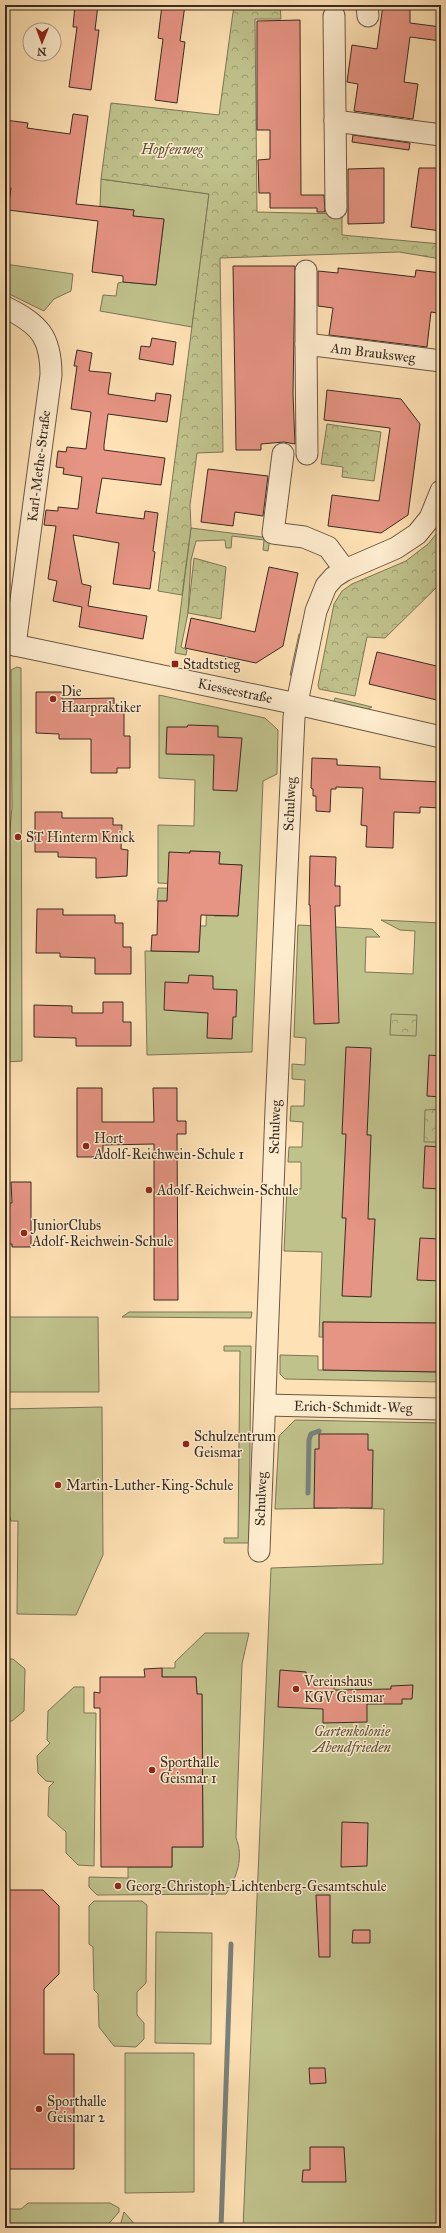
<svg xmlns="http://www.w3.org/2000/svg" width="446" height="2233" font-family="'IM FELL Great Primer',serif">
	<defs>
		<pattern id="park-crowns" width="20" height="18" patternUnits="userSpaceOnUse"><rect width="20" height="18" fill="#c0c28c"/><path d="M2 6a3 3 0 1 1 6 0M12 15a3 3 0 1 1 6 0" fill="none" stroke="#9d9e72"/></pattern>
	</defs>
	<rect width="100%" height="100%" fill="#fee1b4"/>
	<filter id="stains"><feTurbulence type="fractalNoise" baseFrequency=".005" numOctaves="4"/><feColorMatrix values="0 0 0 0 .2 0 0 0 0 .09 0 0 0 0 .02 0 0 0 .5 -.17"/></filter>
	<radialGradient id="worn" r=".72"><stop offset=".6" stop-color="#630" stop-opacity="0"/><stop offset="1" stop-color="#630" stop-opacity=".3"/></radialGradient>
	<!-- green -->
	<g fill="#c0c28c" stroke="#7c7657">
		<polygon points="101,179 209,194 192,327 100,311 103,295 116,296 118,283 123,282 156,285 164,220 133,216 134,210 100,206"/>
		<polygon points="5,264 73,274 71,291 54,299 44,311 5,292"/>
		<polygon points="191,528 270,538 268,551 263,550 264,540 232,536 231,548 226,548 225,540 196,541 191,560 188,613 181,647 187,650 186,655 175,653"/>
		<polygon points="5,580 9,580 10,585 5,613"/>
		<polygon points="299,634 303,635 294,676 290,675"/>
		<polygon points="17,667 21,668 22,1061 5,1062 5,866 7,866 12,807 11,670"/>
		<polygon points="159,695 265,718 278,730 277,774 263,781 252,1052 147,1055 145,951 199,952 200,926 206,926 207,896 214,896 214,916 238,916 242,865 219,864 220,852 190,851 179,884 158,883 158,825 194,826 195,780 159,778"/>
		<polygon points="335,698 372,707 364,711 333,704"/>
		<polygon points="158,888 201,889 200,902 157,901"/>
		<polygon points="381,920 441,923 441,1323 323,1322 323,1337 319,1337 322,1252 284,1251 287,1188 301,1189 301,1162 288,1162 289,1147 302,1147 303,1122 290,1121 291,1106 304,1106 305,1080 292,1079 292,1064 305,1065 306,1038 294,1037 298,925 372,929 380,937 366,937 365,972 413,974 415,931 400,930"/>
		<polygon points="129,1312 252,1312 251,1318 122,1317"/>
		<polygon points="5,1317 98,1317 99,1392 5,1392"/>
		<polygon points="224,1346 251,1346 249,1543 224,1543 224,1538 238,1538 240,1351 224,1351"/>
		<polygon points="280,1355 318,1356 318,1370 441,1372 441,1382 285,1379 280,1374"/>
		<polygon points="102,1407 103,1555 76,1615 17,1614 18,1521 11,1521 5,1498 5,1409"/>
		<polygon points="295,1420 441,1423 441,2228 243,2228 271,1568 383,1564 384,1509 350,1508 350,1503 336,1508 275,1509 279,1436"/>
		<path d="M 205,1633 L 249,1633 L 242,1664 L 236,1838 C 244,1857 237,1877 226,1894 L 97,1895 L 89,1887 L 89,1877 L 128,1878 L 128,1867 L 172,1867 L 172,1847 L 203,1847 L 202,1695 L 197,1694 L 196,1677 L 162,1677 L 162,1668 L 175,1668 L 175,1662 Z"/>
		<polygon points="5,1659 13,1659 25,1669 24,1711 12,1721 5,1721"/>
		<polygon points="74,1687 84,1687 84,1713 96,1713 94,1866 78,1865 66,1853 66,1832 48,1816 49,1787 54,1782 46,1781 38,1773 37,1756 50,1743 47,1740 48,1711"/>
		<polygon points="94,1901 142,1901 147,1905 146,1983 137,1992 137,2015 144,2023 144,2039 136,2047 114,2046 99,2027 98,1994 94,1990 93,1947 89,1944 89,1906"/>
		<polygon points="156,1932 212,1933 211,2044 155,2043"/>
		<polygon points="125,2053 194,2053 194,2192 125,2193"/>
		<polygon points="28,2203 110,2203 119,2208 119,2212 105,2228 72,2228 54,2224 54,2228 5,2228 5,2209 21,2209"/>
		<polygon points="124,2212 138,2228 124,2228 120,2226"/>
	</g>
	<!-- park -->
	<g fill="url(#park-crowns)" stroke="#7c7657">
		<polygon points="234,5 280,5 281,19 255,19 257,212 342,214 342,235 441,244 441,259 399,252 220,258 223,452 197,453 190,505 191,528 182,595 158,591 209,194 101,179 111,103 219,115"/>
		<polygon points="327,424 381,432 374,481 342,477 343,467 321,464"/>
		<polygon points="441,528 441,583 385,638 367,637 355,696 319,689 318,685 334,604 342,591 352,584 406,561 428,544"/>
		<polygon points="194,558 226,567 221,619 188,613"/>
		<polygon points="391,1014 417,1015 416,1036 390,1035"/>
		<polygon points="441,1109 441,1142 424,1142 425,1110"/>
	</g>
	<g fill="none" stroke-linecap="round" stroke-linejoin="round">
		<!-- stream -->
		<g stroke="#79817c" stroke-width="5">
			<polyline points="308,1493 309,1440 311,1434 319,1431"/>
			<polyline points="221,2228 231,1944"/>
		</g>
	</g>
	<!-- building -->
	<g fill="#e69483" stroke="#382b22">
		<polygon points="75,5 98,5 95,30 99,30 91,90 69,87 77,27 73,27"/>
		<polygon points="162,5 185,5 180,41 185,42 177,103 155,100 163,39 158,38"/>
		<polygon points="383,5 410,5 410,23 441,27 441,41 410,37 404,82 418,84 413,119 354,111 358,84 347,82 352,45 377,49"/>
		<polygon points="300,20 301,195 324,195 325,212 317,212 317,208 270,208 270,193 259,193 258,160 270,159 270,130 257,130 257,21"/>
		<polygon points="73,114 88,116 76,204 134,210 133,216 164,219 156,285 123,282 123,276 92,272 98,221 8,210 11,188 5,187 5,120 28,123 27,128 70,134"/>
		<polygon points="353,135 410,143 409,150 352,142"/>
		<polygon points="384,168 384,223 348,224 348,169"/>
		<polygon points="419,168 441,168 441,231 411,227"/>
		<polygon points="233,266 295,266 293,394 295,444 284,442 261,444 261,450 236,450"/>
		<polygon points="338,268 415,277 416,270 441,273 438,313 431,312 427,347 329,335 333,308 318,306 318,271 338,273"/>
		<polygon points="152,338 176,342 173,365 139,359 141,346 150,347"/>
		<polygon points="77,350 92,353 89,371 111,373 108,394 155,401 156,393 171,395 167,422 108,414 104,445 104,450 165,458 161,485 102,478 96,513 144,519 145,511 158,513 153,551 155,552 150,589 113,584 119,543 73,535 82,584 91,586 88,606 147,616 143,639 79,627 82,607 53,601 57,581 48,579 56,526 44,525 46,510 58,511 58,507 78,509 82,477 63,474 64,468 56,467 58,451 66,452 67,447 86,449 91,412 71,409 77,366 74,366"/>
		<polygon points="327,390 401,399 420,424 408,515 381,533 328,526 332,495 379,501 390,428 324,420"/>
		<polygon points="208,469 268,476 263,516 235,512 233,526 201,522"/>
		<polygon points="269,567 298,573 283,646 256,663 185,648 191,618 255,632"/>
		<polygon points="377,652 441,667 441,701 369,684"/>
		<polygon points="36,692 62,692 62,699 114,698 114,705 124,705 124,736 130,736 130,768 117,768 117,773 91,773 91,739 59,739 59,734 36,733"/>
		<polygon points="188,725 218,726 218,737 242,738 237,791 213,790 214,755 166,754 167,727 187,727"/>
		<polygon points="312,758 337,759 337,765 380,767 380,779 441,782 441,808 420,807 420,813 394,812 393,848 366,847 367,826 361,825 363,788 336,787 336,789 331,789 330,812 316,811 316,796 313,796 313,789 311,788"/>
		<polygon points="35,812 62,812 62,818 113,818 113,825 122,825 121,849 128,850 127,876 96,878 96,858 58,857 58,852 35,852"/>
		<polygon points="190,851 220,852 219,864 242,865 238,916 201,915 199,952 151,951 152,935 157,935 158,901 167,901 169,852 190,853"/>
		<polygon points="310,856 336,857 335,886 340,886 340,906 335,906 339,1023 314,1024 310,905 309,905"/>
		<polygon points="37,909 63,909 63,915 115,915 115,923 123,923 123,947 131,947 131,974 95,974 95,958 60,957 60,953 36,953"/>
		<polygon points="189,975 213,976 213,989 237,990 236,1017 233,1017 232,1039 207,1038 208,1013 164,1010 165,982 188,983"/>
		<polygon points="103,1002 123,1002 123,1022 131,1022 131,1046 76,1046 76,1038 34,1037 34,1005 72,1006 72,1013 103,1013"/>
		<polygon points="346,1047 371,1048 367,1135 371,1135 368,1219 375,1219 371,1297 342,1296 346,1218 342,1218 346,1134 342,1134"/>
		<polygon points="429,1055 441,1056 441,1097 427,1096"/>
		<polygon points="77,1088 102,1088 102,1122 154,1122 153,1088 177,1088 177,1121 186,1121 186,1134 177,1134 178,1300 154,1300 154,1144 103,1145 103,1157 77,1157"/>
		<polygon points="425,1146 441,1147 441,1189 423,1188"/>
		<polygon points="11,1182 31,1182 31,1247 12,1247 12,1244 5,1244 5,1203 12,1203"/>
		<polygon points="420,1238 441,1239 441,1281 417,1280"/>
		<polygon points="323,1322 441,1323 441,1372 323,1370"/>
		<polygon points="319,1434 368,1434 368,1450 373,1450 372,1508 314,1508 315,1449 319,1449"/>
		<polygon points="162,1668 162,1677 196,1677 197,1694 202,1694 203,1847 172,1847 172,1867 101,1867 100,1708 94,1708 94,1692 100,1693 100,1677 145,1677 144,1669"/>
		<polygon points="280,1670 306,1672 306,1681 313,1681 313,1686 334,1685 334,1690 391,1689 391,1686 413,1685 412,1699 402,1699 402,1704 367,1704 367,1722 323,1723 323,1709 278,1707"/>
		<polygon points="342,1822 368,1823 367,1866 341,1867"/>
		<polygon points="9,1890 43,1890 59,1906 59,1974 44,1989 44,2054 74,2054 74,2169 5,2169 5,1894"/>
		<polygon points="316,1895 330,1895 330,1957 319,1957"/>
		<polygon points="353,1930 370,1930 370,1943 352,1943"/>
		<polygon points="309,2068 325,2068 326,2083 310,2084"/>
		<polygon points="310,2147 344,2147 346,2182 302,2182 303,2170 310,2170"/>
	</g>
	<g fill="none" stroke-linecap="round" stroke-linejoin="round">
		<!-- minor casing -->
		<g stroke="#6a5846" stroke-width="23">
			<g id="minor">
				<polyline points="367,5 368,16"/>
				<polyline points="334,16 336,208"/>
				<polyline points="335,121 441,135"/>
				<polyline points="306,271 306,344"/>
				<path d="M 5,307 C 39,324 51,336 51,375 L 15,645"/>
				<polyline points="283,454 273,533 304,537 328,547 345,570"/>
				<polyline points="307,454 306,344 441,361"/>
				<polyline points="5,643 297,704 441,737"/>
				<polyline points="265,1405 441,1409"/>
				<polyline points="259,1551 276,1110 294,717 316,611 326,586 334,577 345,570 396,548 417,534 430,518 441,491"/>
			</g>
		</g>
		<!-- minor -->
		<use href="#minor" stroke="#feecce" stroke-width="21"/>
	</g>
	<!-- markers -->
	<g fill="#8f2418" stroke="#feecce" stroke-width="1.5">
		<rect x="171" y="660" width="8" height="8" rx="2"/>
		<circle cx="53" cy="699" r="4"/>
		<circle cx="18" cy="837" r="4"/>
		<circle cx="86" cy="1146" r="4"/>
		<circle cx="149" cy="1190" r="4"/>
		<circle cx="24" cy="1233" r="4"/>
		<circle cx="186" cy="1444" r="4"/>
		<circle cx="58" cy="1485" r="4"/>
		<circle cx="296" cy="1689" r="4"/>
		<circle cx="152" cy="1770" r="4"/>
		<circle cx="118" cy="1886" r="4"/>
		<circle cx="39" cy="2109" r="4"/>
	</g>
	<g text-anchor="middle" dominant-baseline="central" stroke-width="3" stroke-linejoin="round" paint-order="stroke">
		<!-- park labels -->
		<g font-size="14" font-style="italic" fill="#5a513c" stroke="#feecce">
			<text x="172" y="149">Hopfenweg</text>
			<text x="352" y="1731">Gartenkolonie<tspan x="352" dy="16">Abendfrieden</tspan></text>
		</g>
		<!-- street labels -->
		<g font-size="14" fill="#382b22" stroke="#feecce">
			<text transform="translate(373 353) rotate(7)">Am Brauksweg</text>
			<text transform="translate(39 466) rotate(-83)">Karl-Methe-Straße</text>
			<text transform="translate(235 691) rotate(12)">Kiesseestraße</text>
			<text transform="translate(290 804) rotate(-87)">Schulweg</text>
			<text transform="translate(275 1127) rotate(-88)">Schulweg</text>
			<text transform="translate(353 1407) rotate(1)">Erich-Schmidt-Weg</text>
			<text transform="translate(261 1499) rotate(-88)">Schulweg</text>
		</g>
		<!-- poi labels -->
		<g font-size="14" fill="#382b22" stroke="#feecce" text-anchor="start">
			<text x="183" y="664">Stadtstieg</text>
			<text x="61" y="691">Die<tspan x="61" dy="16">Haarpraktiker</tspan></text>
			<text x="26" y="837">ST Hinterm Knick</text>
			<text x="94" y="1138">Hort<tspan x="94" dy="16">Adolf-Reichwein-Schule 1</tspan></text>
			<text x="157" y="1190">Adolf-Reichwein-Schule</text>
			<text x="32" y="1225">JuniorClubs<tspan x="32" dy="16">Adolf-Reichwein-Schule</tspan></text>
			<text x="194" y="1436">Schulzentrum<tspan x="194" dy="16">Geismar</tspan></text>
			<text x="66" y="1485">Martin-Luther-King-Schule</text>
			<text x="304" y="1681">Vereinshaus<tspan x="304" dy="16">KGV Geismar</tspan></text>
			<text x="160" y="1762">Sporthalle<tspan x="160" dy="16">Geismar 1</tspan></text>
			<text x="126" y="1886">Georg-Christoph-Lichtenberg-Gesamtschule</text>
			<text x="47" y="2101">Sporthalle<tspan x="47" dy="16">Geismar 2</tspan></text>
		</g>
	</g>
	<!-- margin -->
	<rect width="446" height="2233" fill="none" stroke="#fee1b4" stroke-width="20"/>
	<rect x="6" y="6" width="434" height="2221" fill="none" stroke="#382b22" stroke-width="2"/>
	<rect x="10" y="10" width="426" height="2213" fill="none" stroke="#382b22"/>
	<!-- north arrow -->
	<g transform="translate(42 42) rotate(181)"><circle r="19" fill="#feecce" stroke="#af9f89"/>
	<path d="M0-3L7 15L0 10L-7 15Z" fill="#8f2418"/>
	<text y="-6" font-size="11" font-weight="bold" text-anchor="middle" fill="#382b22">N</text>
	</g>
	<rect width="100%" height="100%" filter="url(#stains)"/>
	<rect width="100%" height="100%" fill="url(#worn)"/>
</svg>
